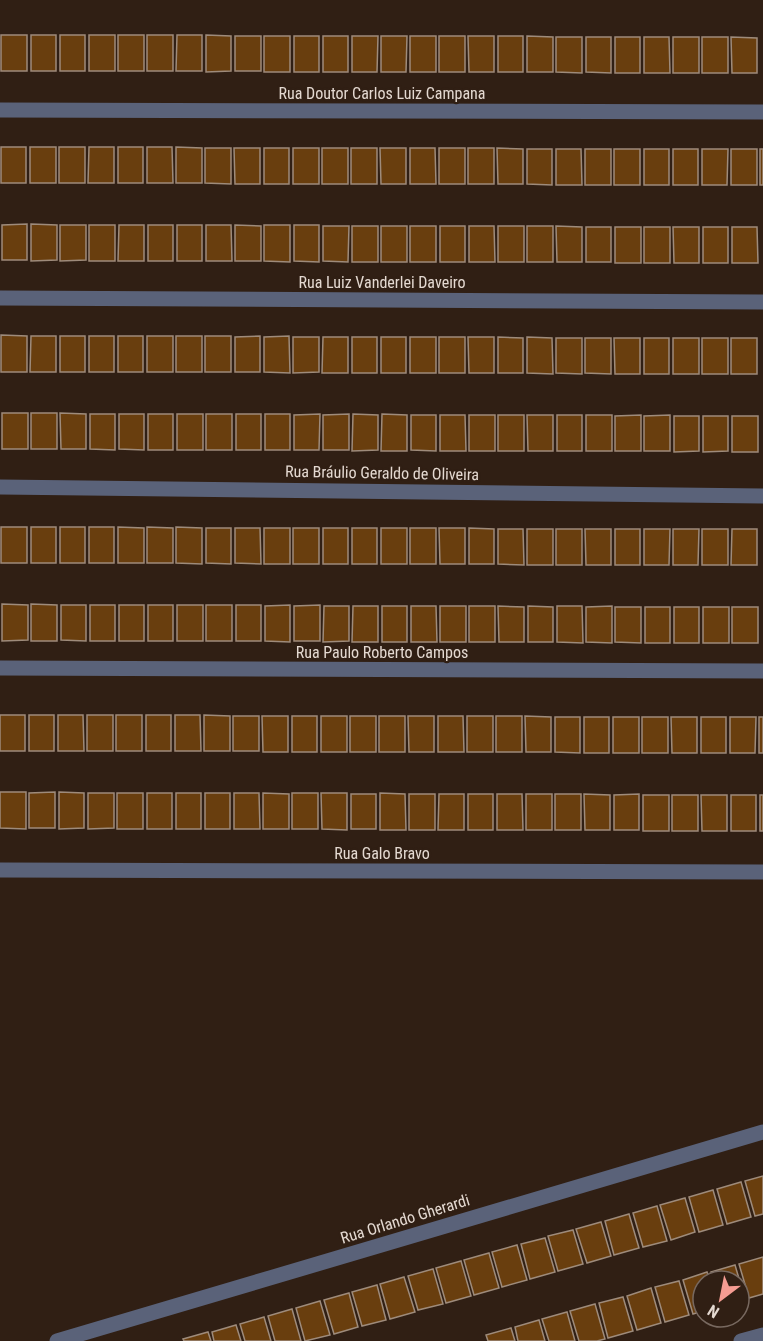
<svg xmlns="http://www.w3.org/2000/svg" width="763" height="1341" font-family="'Roboto Condensed',sans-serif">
	<rect width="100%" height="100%" fill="#301f14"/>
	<!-- building -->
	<g fill="#693e0e" stroke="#9e8b7b" stroke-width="1.5">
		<rect x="1" y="35" width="26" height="36"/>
		<rect x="31" y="35" width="25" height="36"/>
		<rect x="60" y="35" width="25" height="36"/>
		<rect x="89" y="35" width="26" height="36"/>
		<rect x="118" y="35" width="26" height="36"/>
		<rect x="147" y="35" width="26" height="36"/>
		<polygon points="177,35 202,35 202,71 176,71"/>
		<polygon points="206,35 231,36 231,71 206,72"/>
		<rect x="235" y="36" width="26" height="35"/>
		<rect x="264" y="36" width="26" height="36"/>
		<rect x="294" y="36" width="25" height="36"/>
		<rect x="323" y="36" width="25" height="36"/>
		<polygon points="352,36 378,36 377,72 352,72"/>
		<polygon points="381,36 407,36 406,72 381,72"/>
		<rect x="410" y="36" width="26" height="36"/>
		<rect x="439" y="36" width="26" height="36"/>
		<polygon points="468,36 494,36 494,72 469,72"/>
		<rect x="498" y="36" width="25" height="36"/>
		<polygon points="527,36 553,37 553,72 527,72"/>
		<polygon points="556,37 582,37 582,73 556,72"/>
		<polygon points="586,37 611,37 611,73 586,72"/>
		<rect x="615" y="37" width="25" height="36"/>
		<polygon points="644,37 669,37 670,73 644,73"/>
		<rect x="673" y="37" width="26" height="36"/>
		<rect x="702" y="37" width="26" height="36"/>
		<polygon points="731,37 757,38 757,73 732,73"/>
		<rect x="1" y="147" width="25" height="36"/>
		<rect x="30" y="147" width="26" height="36"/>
		<rect x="59" y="147" width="26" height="36"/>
		<polygon points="89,147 114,147 114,183 88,183"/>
		<rect x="118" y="147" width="25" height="36"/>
		<polygon points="147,147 172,147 173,183 147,183"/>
		<polygon points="176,147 202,148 202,183 176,183"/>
		<polygon points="205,148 231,148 231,184 205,183"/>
		<polygon points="234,148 260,148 260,184 235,184"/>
		<rect x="264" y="148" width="25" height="36"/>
		<rect x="293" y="148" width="26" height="36"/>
		<rect x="322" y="148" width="26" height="36"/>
		<rect x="351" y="148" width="26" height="36"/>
		<polygon points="380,148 406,148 406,184 381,184"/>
		<polygon points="410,148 435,148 436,184 410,184"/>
		<rect x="439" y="148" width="26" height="36"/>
		<rect x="468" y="148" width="26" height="36"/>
		<polygon points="497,148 523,149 523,184 498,184"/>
		<polygon points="527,149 552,149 552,185 527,184"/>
		<polygon points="556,149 581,149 582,185 556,185"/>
		<rect x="585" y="149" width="26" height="36"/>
		<rect x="614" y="149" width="26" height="36"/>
		<rect x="644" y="149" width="25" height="36"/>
		<rect x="673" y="149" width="25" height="36"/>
		<polygon points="702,149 728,149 727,185 702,185"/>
		<rect x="731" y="149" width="26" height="36"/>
		<rect x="760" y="149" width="3" height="36"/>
		<polygon points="27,224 27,260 2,260 2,225"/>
		<polygon points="31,224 57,225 57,260 31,261"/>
		<polygon points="60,225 86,225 86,260 60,261"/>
		<rect x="89" y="225" width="26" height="36"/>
		<polygon points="119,225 144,225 144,261 118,261"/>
		<rect x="148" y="225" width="25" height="36"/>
		<rect x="177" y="225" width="25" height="36"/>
		<polygon points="206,225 231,225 232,261 206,261"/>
		<polygon points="235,225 261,226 261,261 235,261"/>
		<polygon points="264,225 290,225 290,262 264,261"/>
		<polygon points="294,225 319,225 319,262 294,261"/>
		<polygon points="323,226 349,226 348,262 323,261"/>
		<rect x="352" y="226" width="26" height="36"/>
		<rect x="381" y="226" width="26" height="36"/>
		<rect x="410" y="226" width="26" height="36"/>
		<rect x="440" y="226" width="25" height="36"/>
		<polygon points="469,226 494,226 495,262 469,262"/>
		<rect x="498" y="226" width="26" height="36"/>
		<rect x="527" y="226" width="26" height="36"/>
		<polygon points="556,226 582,227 582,262 557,262"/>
		<rect x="586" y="227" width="25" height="35"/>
		<rect x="615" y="227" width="26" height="36"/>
		<rect x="644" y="227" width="26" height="36"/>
		<polygon points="673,227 699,227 699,263 674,263"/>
		<rect x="703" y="227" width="25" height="36"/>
		<polygon points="732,227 757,227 758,263 732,263"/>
		<polygon points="1,335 27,336 27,372 1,372"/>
		<polygon points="31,336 56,336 56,372 30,372"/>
		<rect x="60" y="336" width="25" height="36"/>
		<rect x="89" y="336" width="25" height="36"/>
		<rect x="118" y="336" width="25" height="36"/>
		<rect x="147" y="336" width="26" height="36"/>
		<rect x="176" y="336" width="26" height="36"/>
		<rect x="205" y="336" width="26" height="36"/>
		<polygon points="260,336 260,372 235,372 235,337"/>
		<polygon points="289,336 290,373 264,372 264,337"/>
		<polygon points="293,337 319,337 319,372 293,373"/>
		<polygon points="323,337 348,337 348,373 322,373"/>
		<rect x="352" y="337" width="25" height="36"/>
		<rect x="381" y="337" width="25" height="36"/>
		<rect x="410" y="337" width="26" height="36"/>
		<rect x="439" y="337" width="26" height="36"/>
		<polygon points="468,337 494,337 494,373 469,373"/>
		<polygon points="498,337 523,338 523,373 498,373"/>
		<polygon points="527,337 552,338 553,374 527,373"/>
		<polygon points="556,338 582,338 582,374 556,373"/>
		<polygon points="585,338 611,338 611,374 585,373"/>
		<polygon points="614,338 640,338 640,374 615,374"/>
		<rect x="644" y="338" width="25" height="36"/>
		<rect x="673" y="338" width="26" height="36"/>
		<rect x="702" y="338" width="26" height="36"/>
		<rect x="731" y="338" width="26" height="36"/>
		<rect x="2" y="413" width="26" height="36"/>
		<rect x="31" y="413" width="26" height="36"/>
		<polygon points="60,413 86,414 86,449 61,449"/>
		<polygon points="90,414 115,414 115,450 90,449"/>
		<polygon points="119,414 144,414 144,450 119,449"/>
		<rect x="148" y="414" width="25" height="36"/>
		<rect x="177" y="414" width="26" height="36"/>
		<rect x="206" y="414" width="26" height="36"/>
		<rect x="236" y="414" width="25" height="36"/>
		<rect x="265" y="414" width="25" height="36"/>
		<polygon points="320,414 319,450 294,450 294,415"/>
		<polygon points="349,414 349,450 323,450 323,415"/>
		<polygon points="353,414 378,415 378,450 352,451"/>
		<polygon points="382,414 407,415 407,451 381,451"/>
		<polygon points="411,415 436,415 436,451 411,450"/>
		<polygon points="440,415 465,415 466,451 440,451"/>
		<rect x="469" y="415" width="26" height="36"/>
		<rect x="498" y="415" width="26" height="36"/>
		<polygon points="527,415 553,415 553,451 528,451"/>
		<rect x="557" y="415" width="25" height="36"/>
		<rect x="586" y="415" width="26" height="36"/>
		<polygon points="641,415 641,451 615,451 615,416"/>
		<polygon points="670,415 670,451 644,451 644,416"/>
		<polygon points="674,416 699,416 699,451 674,452"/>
		<polygon points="703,416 728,416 728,451 703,452"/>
		<rect x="732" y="416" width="26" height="36"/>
		<rect x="1" y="527" width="26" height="36"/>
		<rect x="31" y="527" width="25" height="36"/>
		<rect x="60" y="527" width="25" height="36"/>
		<rect x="89" y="527" width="25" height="36"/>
		<polygon points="118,527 144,528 144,563 118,563"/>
		<polygon points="147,527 173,528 173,563 147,563"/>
		<polygon points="176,527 202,528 202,564 176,563"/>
		<polygon points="206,528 231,528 231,564 206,563"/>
		<polygon points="235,528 260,528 261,564 235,563"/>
		<rect x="264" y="528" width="26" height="36"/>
		<rect x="293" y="528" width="26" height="36"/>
		<rect x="323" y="528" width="25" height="36"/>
		<rect x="352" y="528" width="25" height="36"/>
		<rect x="381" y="528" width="26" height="36"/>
		<rect x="410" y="528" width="26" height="36"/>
		<polygon points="439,528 465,528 465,564 440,564"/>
		<polygon points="469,528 494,529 494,564 469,564"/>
		<polygon points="498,529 523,529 524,565 498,564"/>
		<rect x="527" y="529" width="26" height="36"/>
		<rect x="556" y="529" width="26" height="36"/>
		<polygon points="585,529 611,529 611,565 586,565"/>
		<rect x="615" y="529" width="25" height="36"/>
		<polygon points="644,529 670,529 669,565 644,565"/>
		<polygon points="673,529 699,529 698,565 673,565"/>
		<rect x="702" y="529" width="26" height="36"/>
		<polygon points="732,529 757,529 757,565 731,565"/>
		<polygon points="2,604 28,605 28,640 2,641"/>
		<polygon points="31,604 57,605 57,641 31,641"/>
		<polygon points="61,605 86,605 86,641 61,640"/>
		<rect x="90" y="605" width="25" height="36"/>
		<rect x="119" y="605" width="25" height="36"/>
		<rect x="148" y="605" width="25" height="36"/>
		<rect x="177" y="605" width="26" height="36"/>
		<rect x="206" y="605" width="26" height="36"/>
		<rect x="236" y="605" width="25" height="36"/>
		<polygon points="290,605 290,642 265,641 265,606"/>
		<polygon points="320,605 320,641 294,641 294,606"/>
		<polygon points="324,606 349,606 349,641 323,642"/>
		<polygon points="353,606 378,606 378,642 352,642"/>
		<rect x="382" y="606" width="25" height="36"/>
		<polygon points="411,606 436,606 437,642 411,642"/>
		<rect x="440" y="606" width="26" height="36"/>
		<rect x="469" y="606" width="26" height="36"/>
		<polygon points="498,606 524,607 524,642 499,642"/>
		<polygon points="528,606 553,607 553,642 528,642"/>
		<polygon points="557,606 582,606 583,643 557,642"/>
		<polygon points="612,606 612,643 586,642 586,607"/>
		<polygon points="615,607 641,607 641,643 615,642"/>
		<rect x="645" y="607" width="25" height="36"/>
		<rect x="674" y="607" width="25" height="36"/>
		<rect x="703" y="607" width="26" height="36"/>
		<rect x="732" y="607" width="26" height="36"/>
		<rect x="0" y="715" width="25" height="36"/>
		<rect x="29" y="715" width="25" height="36"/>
		<polygon points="58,715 83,715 84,751 58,751"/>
		<rect x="87" y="715" width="26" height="36"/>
		<rect x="116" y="715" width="26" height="36"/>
		<rect x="146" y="715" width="25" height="36"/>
		<polygon points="175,715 200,715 201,751 175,751"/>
		<polygon points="204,715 230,716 230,751 204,751"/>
		<rect x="233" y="716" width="26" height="35"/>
		<polygon points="262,716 288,716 288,752 263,752"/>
		<rect x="292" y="716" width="25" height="36"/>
		<rect x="321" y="716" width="26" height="36"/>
		<rect x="350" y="716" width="26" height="36"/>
		<rect x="379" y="716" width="26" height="36"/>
		<polygon points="408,716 434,716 434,752 409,752"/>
		<polygon points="438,716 463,716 464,752 438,752"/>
		<rect x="467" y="716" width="26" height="36"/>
		<rect x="496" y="716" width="26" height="36"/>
		<polygon points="525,716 551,717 551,752 526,752"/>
		<polygon points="555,717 580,717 580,753 555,752"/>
		<rect x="584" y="717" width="25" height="36"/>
		<rect x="613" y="717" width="26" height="36"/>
		<rect x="642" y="717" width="26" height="36"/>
		<polygon points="671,717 697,717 697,753 672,753"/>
		<rect x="701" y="717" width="25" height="36"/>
		<polygon points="730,717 756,717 755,753 730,753"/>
		<rect x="759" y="717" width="4" height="36"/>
		<polygon points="0,792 26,792 26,829 0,828"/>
		<polygon points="55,792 55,828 29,828 29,793"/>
		<polygon points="59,792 84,793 84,828 59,829"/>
		<polygon points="88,793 114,793 114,828 88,829"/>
		<rect x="117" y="793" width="26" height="36"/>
		<rect x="147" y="793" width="25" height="36"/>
		<rect x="176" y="793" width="25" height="36"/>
		<rect x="205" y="793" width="25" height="36"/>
		<polygon points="234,793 259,793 260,829 234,829"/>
		<polygon points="263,793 289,794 289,829 263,829"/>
		<rect x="292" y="793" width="26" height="36"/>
		<polygon points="321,793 347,793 347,830 322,829"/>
		<polygon points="380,793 405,794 406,830 380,830"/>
		<rect x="351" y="794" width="25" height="35"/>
		<rect x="409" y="794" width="26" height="36"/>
		<polygon points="439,794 464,794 464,830 438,830"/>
		<rect x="468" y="794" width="25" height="36"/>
		<polygon points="497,794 522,794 523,830 497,830"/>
		<rect x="526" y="794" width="26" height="36"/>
		<rect x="555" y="794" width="26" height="36"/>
		<polygon points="584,794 610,795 610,830 585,830"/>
		<polygon points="639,794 639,830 614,830 614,795"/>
		<rect x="643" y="795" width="26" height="36"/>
		<rect x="672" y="795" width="26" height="36"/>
		<polygon points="701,795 727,795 727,831 702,831"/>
		<rect x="731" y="795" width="25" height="36"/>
		<rect x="760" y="795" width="3" height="36"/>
		<polygon points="763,1176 763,1214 755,1216 745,1181"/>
		<polygon points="741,1182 751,1217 727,1224 717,1189"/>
		<polygon points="713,1190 723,1225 699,1232 689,1197"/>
		<polygon points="685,1198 695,1232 671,1240 660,1205"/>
		<polygon points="657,1206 667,1241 643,1247 633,1213"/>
		<polygon points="629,1214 639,1248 614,1255 605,1221"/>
		<polygon points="601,1222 611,1256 587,1263 576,1229"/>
		<polygon points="573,1230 583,1264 558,1271 548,1236"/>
		<polygon points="545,1238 555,1272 530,1279 521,1244"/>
		<polygon points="517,1245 527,1280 502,1287 492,1252"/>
		<polygon points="489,1253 499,1288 474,1295 464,1260"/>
		<polygon points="763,1257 763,1294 749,1298 739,1264"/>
		<polygon points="461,1261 471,1296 446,1303 436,1268"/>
		<polygon points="735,1265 745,1299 739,1301 739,1281 714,1281 711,1272"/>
		<polygon points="433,1269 443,1304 418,1310 408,1276"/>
		<polygon points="707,1272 710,1281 703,1281 703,1311 693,1314 683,1280"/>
		<polygon points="404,1277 415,1312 390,1319 380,1284"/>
		<polygon points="679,1281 689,1315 665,1322 655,1287"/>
		<polygon points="377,1285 386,1320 362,1326 352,1292"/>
		<polygon points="651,1288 661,1323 637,1330 627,1296"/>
		<polygon points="349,1293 358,1327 334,1334 324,1300"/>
		<polygon points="623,1297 633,1331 608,1338 599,1303"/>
		<polygon points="320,1301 330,1335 305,1341 296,1308"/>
		<polygon points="595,1304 605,1339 597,1341 579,1341 570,1311"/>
		<polygon points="292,1309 301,1341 275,1341 268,1316"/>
		<polygon points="567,1312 575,1341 549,1341 542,1319"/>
		<polygon points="264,1317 271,1341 245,1341 240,1324"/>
		<polygon points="539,1320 545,1341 518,1341 515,1327"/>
		<polygon points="236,1325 241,1341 214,1341 212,1332"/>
		<polygon points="511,1328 515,1341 488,1341 486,1335"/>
		<polygon points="208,1332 211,1341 184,1341 183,1339"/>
	</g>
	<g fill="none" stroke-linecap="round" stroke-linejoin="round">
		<!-- street -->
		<g stroke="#5a6279" stroke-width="15">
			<polyline points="0,110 763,112"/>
			<polyline points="0,298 763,302"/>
			<polyline points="0,487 763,496"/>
			<polyline points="0,668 763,671"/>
			<polyline points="0,870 763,872"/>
			<polyline points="57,1341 763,1132"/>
			<polyline points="741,1341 763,1335"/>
		</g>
	</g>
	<g text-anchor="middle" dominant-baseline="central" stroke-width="4.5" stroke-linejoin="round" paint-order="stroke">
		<!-- street labels -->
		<g font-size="16" fill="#e4d9d1" stroke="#301f14">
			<text x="382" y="93">Rua Doutor Carlos Luiz Campana</text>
			<text x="382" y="282">Rua Luiz Vanderlei Daveiro</text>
			<text transform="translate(382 473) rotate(1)">Rua Bráulio Geraldo de Oliveira</text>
			<text x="382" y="652">Rua Paulo Roberto Campos</text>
			<text x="382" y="853">Rua Galo Bravo</text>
			<text transform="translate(405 1219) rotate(-17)">Rua Orlando Gherardi</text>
		</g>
	</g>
	<!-- north arrow -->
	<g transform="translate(721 1299) rotate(212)"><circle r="28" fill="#301f14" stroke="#786960" stroke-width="1.5"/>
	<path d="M0-4.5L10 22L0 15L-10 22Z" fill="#f59c92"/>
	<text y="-9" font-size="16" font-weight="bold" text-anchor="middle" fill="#e4d9d1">N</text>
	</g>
</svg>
